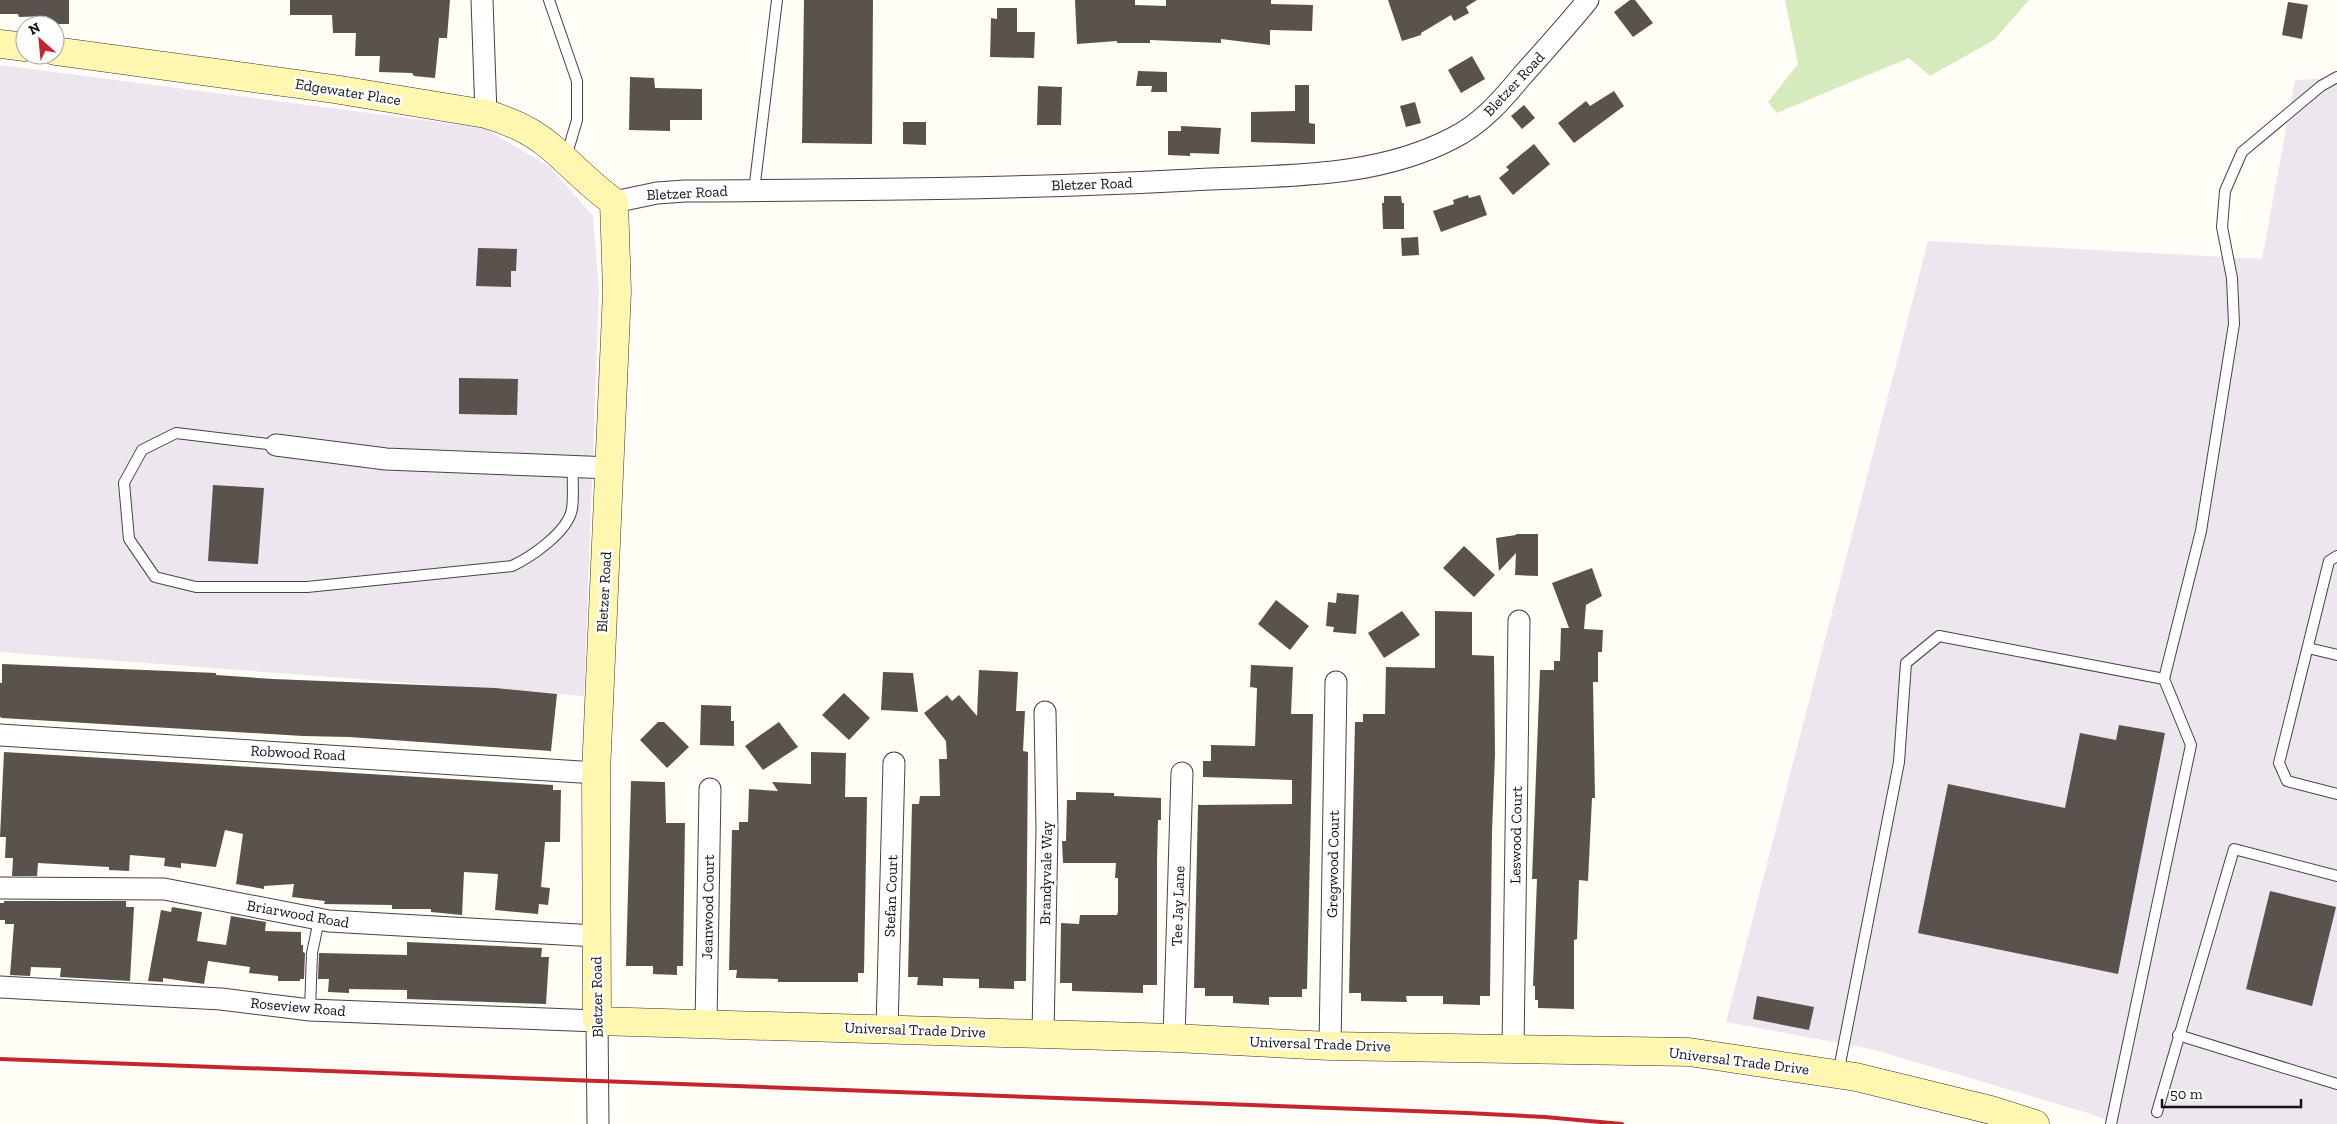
<svg xmlns="http://www.w3.org/2000/svg" width="2337" height="1124" font-family="'Zilla Slab',serif">
	<rect width="100%" height="100%" fill="#fffdf5"/>
	<!-- industrial -->
	<g fill="#eee6ef">
		<polygon points="0,65 484,128 550,167 593,216 599,290 584,696 0,652"/>
		<polygon points="2337,78 2337,1124 2116,1124 2088,1113 1871,1049 1726,1022 1928,241 2262,259 2295,80"/>
	</g>
	<!-- green -->
	<polygon fill="#d5ebbd" points="1785,0 2029,0 1994,40 1930,76 1909,58 1777,113 1768,102 1798,64"/>
	<!-- building -->
	<g fill="#5a524d">
		<polygon points="0,0 69,0 69,24 47,24 47,16 19,17 18,14 0,14"/>
		<polygon points="290,0 450,0 447,38 439,38 435,78 414,76 412,73 379,72 380,56 355,56 356,33 333,33 332,15 290,15"/>
		<polygon points="804,0 873,0 872,144 802,143"/>
		<polygon points="1075,0 1135,0 1135,5 1166,6 1166,0 1271,0 1271,4 1313,5 1312,31 1270,30 1270,45 1221,39 1221,43 1150,40 1150,43 1117,43 1117,41 1077,44"/>
		<polygon points="1388,0 1477,0 1466,7 1469,13 1454,21 1451,15 1421,33 1421,35 1402,41"/>
		<polygon points="1630,0 1635,0 1653,23 1633,37 1614,12"/>
		<polygon points="2288,2 2308,5 2302,39 2282,35"/>
		<polygon points="997,8 1017,8 1017,32 1035,32 1034,58 990,57 991,18 997,19"/>
		<polygon points="1472,56 1485,79 1461,93 1448,70"/>
		<polygon points="1138,71 1167,72 1167,92 1151,92 1152,86 1136,86"/>
		<polygon points="630,77 654,78 655,88 702,89 702,120 670,120 670,131 629,130"/>
		<polygon points="1295,85 1309,85 1309,123 1315,124 1315,144 1251,142 1251,112 1295,111"/>
		<polygon points="1038,86 1062,87 1061,125 1037,125"/>
		<polygon points="1614,91 1624,106 1574,143 1558,123 1586,101 1590,106"/>
		<polygon points="1415,102 1421,123 1406,127 1400,106"/>
		<polygon points="1524,105 1535,118 1522,129 1511,116"/>
		<polygon points="903,122 926,122 926,145 903,144"/>
		<polygon points="1181,126 1221,128 1219,154 1190,153 1190,156 1168,155 1168,131 1181,131"/>
		<polygon points="1534,144 1550,164 1513,195 1499,178 1509,170 1506,167"/>
		<polygon points="1468,195 1469,198 1480,195 1487,215 1441,232 1433,211 1454,204 1453,200"/>
		<polygon points="1384,196 1401,196 1402,203 1404,203 1404,229 1383,229 1382,203 1384,203"/>
		<polygon points="1418,237 1419,255 1402,256 1401,238"/>
		<polygon points="478,248 517,249 516,271 511,271 511,287 476,286"/>
		<polygon points="459,378 518,379 517,415 459,414"/>
		<polygon points="213,485 264,488 258,564 208,561"/>
		<polygon points="1516,534 1538,534 1538,576 1515,575 1516,553 1499,571 1496,538 1516,535"/>
		<polygon points="1464,546 1495,575 1474,597 1443,568"/>
		<polygon points="1592,568 1602,596 1586,605 1584,629 1603,630 1602,652 1598,652 1598,682 1593,682 1595,798 1592,798 1588,881 1579,880 1577,939 1574,940 1574,1009 1538,1008 1538,1000 1535,1000 1535,986 1533,986 1537,879 1532,879 1540,670 1554,670 1554,661 1560,661 1561,628 1569,628 1552,583"/>
		<polygon points="1337,593 1359,595 1356,634 1333,632 1334,627 1326,626 1328,602 1336,603"/>
		<polygon points="1276,600 1309,626 1290,650 1258,624"/>
		<polygon points="1402,611 1420,635 1384,658 1368,633"/>
		<polygon points="1435,611 1472,612 1472,655 1494,656 1495,754 1492,832 1490,996 1480,996 1480,1005 1443,1004 1443,996 1406,996 1407,1002 1361,1001 1361,993 1349,993 1355,722 1363,722 1363,714 1385,714 1386,667 1435,668"/>
		<polygon points="2,664 216,673 216,675 273,679 495,688 557,694 551,751 349,737 303,736 2,718 0,717 0,683 2,683"/>
		<polygon points="1251,665 1293,667 1291,714 1313,714 1307,989 1302,989 1302,997 1269,997 1269,1005 1233,1003 1233,996 1205,996 1205,988 1194,988 1198,805 1292,804 1292,780 1203,777 1203,761 1211,761 1211,745 1255,746 1257,688 1250,687"/>
		<polygon points="979,670 1018,672 1016,711 1025,711 1023,751 1028,752 1026,981 1014,981 1014,989 979,988 979,979 943,978 943,986 917,985 918,977 908,977 912,804 919,804 920,796 940,796 939,759 947,759 946,741 924,713 947,695 952,701 959,695 977,716"/>
		<polygon points="883,672 913,673 918,712 881,710"/>
		<polygon points="844,693 870,718 849,740 822,715"/>
		<polygon points="701,705 731,706 731,721 734,721 734,746 700,745"/>
		<polygon points="658,722 664,722 689,747 667,768 640,740"/>
		<polygon points="779,722 798,747 763,770 745,746"/>
		<polygon points="2119,725 2165,733 2118,974 1918,933 1948,784 2065,808 2080,733 2116,740"/>
		<polygon points="4,752 553,785 553,790 561,790 560,842 545,842 541,887 550,888 548,905 539,904 538,914 495,910 498,874 464,872 462,915 431,912 431,909 392,909 392,905 324,904 325,901 292,897 294,884 264,886 264,889 236,884 243,834 225,830 216,867 181,863 181,868 164,866 165,858 130,855 129,871 109,870 109,867 38,863 37,876 12,876 13,858 5,858 6,837 0,837"/>
		<polygon points="811,752 846,753 845,797 867,797 864,973 858,973 858,982 778,982 778,979 736,978 737,970 729,970 732,830 739,830 739,822 748,822 749,789 778,791 772,782 811,784"/>
		<polygon points="631,781 665,782 666,823 685,823 683,966 677,966 677,975 653,974 653,966 626,966"/>
		<polygon points="1076,792 1114,793 1114,796 1161,798 1161,820 1158,820 1157,861 1157,985 1143,985 1143,993 1072,991 1072,983 1060,983 1061,923 1079,924 1080,915 1117,915 1118,911 1118,878 1115,878 1116,863 1063,863 1062,841 1066,841 1067,800 1076,800"/>
		<polygon points="2270,891 2336,907 2312,1006 2246,989"/>
		<polygon points="4,901 126,901 126,907 134,907 130,981 60,977 61,968 31,967 30,976 10,975 14,924 5,924 5,920 0,920 0,903 4,903"/>
		<polygon points="172,907 202,912 197,941 226,945 231,916 266,922 265,931 301,932 301,945 303,945 303,952 305,953 304,979 300,979 300,981 278,981 278,976 249,973 250,967 208,961 204,984 163,978 163,982 148,981 161,910 171,912"/>
		<polygon points="407,942 542,948 541,957 549,957 546,1004 407,999 407,990 349,989 349,993 328,992 329,979 318,979 319,953 407,955"/>
		<polygon points="1757,996 1814,1007 1809,1030 1753,1019"/>
	</g>
	<g fill="none" stroke-linecap="round" stroke-linejoin="round">
		<!-- lane casing -->
		<g stroke="#444" stroke-width="12">
			<g id="lane">
				<polyline points="549,0 577,81 577,120 566,157"/>
				<polyline points="754,191 777,0"/>
				<path d="M 276,445 L 176,433 L 142,450 L 124,483 L 129,539 L 155,577 L 196,587 L 307,587 L 512,566 C 531,557 568,532 572,509 C 574,496 572,480 573,466"/>
				<polyline points="2337,556 2329,561 2279,763 2287,781 2337,794"/>
				<polyline points="2308,648 2337,655"/>
				<polyline points="310,1010 312,953 319,920"/>
				<polyline points="2178,1035 2337,1084"/>
				<polyline points="1838,1074 1899,762 1906,663 1939,636 2164,679"/>
				<polyline points="2157,1112 2234,849 2337,876"/>
				<polyline points="2111,1124 2191,745 2164,679 2201,531 2234,324 2232,278 2222,227 2225,191 2242,152 2321,86 2337,77"/>
			</g>
		</g>
		<!-- street casing -->
		<g stroke="#444" stroke-width="23">
			<g id="street">
				<polyline points="482,0 486,114"/>
				<path d="M 614,202 L 657,193 L 685,191 C 854,190 1022,189 1191,180 C 1278,175 1373,180 1453,138 C 1481,124 1501,101 1521,77 C 1544,51 1567,26 1588,0"/>
				<polyline points="276,445 386,459 611,468"/>
				<polyline points="0,735 596,773"/>
				<polyline points="0,888 164,889 329,921 596,936"/>
				<polyline points="0,987 221,999 310,1010 597,1021 598,1124"/>
				<polyline points="706,1024 710,789"/>
				<polyline points="887,1029 894,763"/>
				<polyline points="1043,1035 1047,829 1045,712"/>
				<polyline points="1174,1038 1182,773"/>
				<polyline points="1330,1046 1336,682"/>
				<polyline points="1513,1049 1519,621"/>
			</g>
		</g>
		<!-- secondary casing -->
		<g stroke="#333" stroke-width="29">
			<g id="secondary">
				<polyline points="0,44 25,47"/>
				<path d="M 55,51 L 334,89 L 486,114 C 510,121 533,131 552,148 C 573,166 591,186 614,202 L 617,291 L 596,773 L 597,1021 L 1174,1038 L 1330,1046 L 1689,1052 L 1856,1077 L 1991,1110 L 2035,1124"/>
			</g>
		</g>
		<!-- lane -->
		<use href="#lane" stroke="#fff" stroke-width="10"/>
		<!-- street -->
		<use href="#street" stroke="#fff" stroke-width="21"/>
		<!-- secondary -->
		<use href="#secondary" stroke="#fff6b0" stroke-width="28"/>
		<!-- rail -->
		<polyline stroke="#c4262e" stroke-width="4" points="0,1059 1467,1113 1545,1117 1622,1124"/>
	</g>
	<g text-anchor="middle" dominant-baseline="central" stroke-width="5" stroke-linejoin="round" paint-order="stroke">
		<!-- street labels -->
		<g font-size="15" fill="#111" stroke="#fff">
			<text transform="translate(1514 84) rotate(-47)">Bletzer Road</text>
			<text transform="translate(348 92) rotate(9)">Edgewater Place</text>
			<text transform="translate(1092 184) rotate(-2)">Bletzer Road</text>
			<text transform="translate(687 193) rotate(-3)">Bletzer Road</text>
			<text transform="translate(604 592) rotate(-87)">Bletzer Road</text>
			<text transform="translate(298 753) rotate(3)">Robwood Road</text>
			<text transform="translate(1516 835) rotate(-89)">Leswood Court</text>
			<text transform="translate(1333 864) rotate(-89)">Gregwood Court</text>
			<text transform="translate(1046 873) rotate(-89)">Brandyvale Way</text>
			<text transform="translate(891 896) rotate(-88)">Stefan Court</text>
			<text transform="translate(1178 906) rotate(-88)">Tee Jay Lane</text>
			<text transform="translate(708 907) rotate(-89)">Jeanwood Court</text>
			<text transform="translate(298 914) rotate(10)">Briarwood Road</text>
			<text transform="translate(597 997) rotate(-91)">Bletzer Road</text>
			<text transform="translate(298 1007) rotate(5)">Roseview Road</text>
			<text transform="translate(915 1030) rotate(2)">Universal Trade Drive</text>
			<text transform="translate(1320 1044) rotate(2)">Universal Trade Drive</text>
			<text transform="translate(1739 1061) rotate(7)">Universal Trade Drive</text>
		</g>
	</g>
	<!-- north arrow -->
	<g transform="translate(40 40) rotate(333)"><circle r="24" fill="#ffffff" stroke="#a0a0a0"/>
	<path d="M0-4L9 19L0 12L-9 19Z" fill="#c4262e"/>
	<text y="-8" font-size="14" font-weight="bold" text-anchor="middle" fill="#111111">N</text>
	</g>
	<!-- scale -->
	<path d="M2162 1099v8h139v-8" fill="none" stroke="#111111" stroke-width="2.5"/>
	<text x="2170" y="1099" font-size="15" fill="#111111" stroke="#ffffff" stroke-width="4" paint-order="stroke">50 m</text>
</svg>
